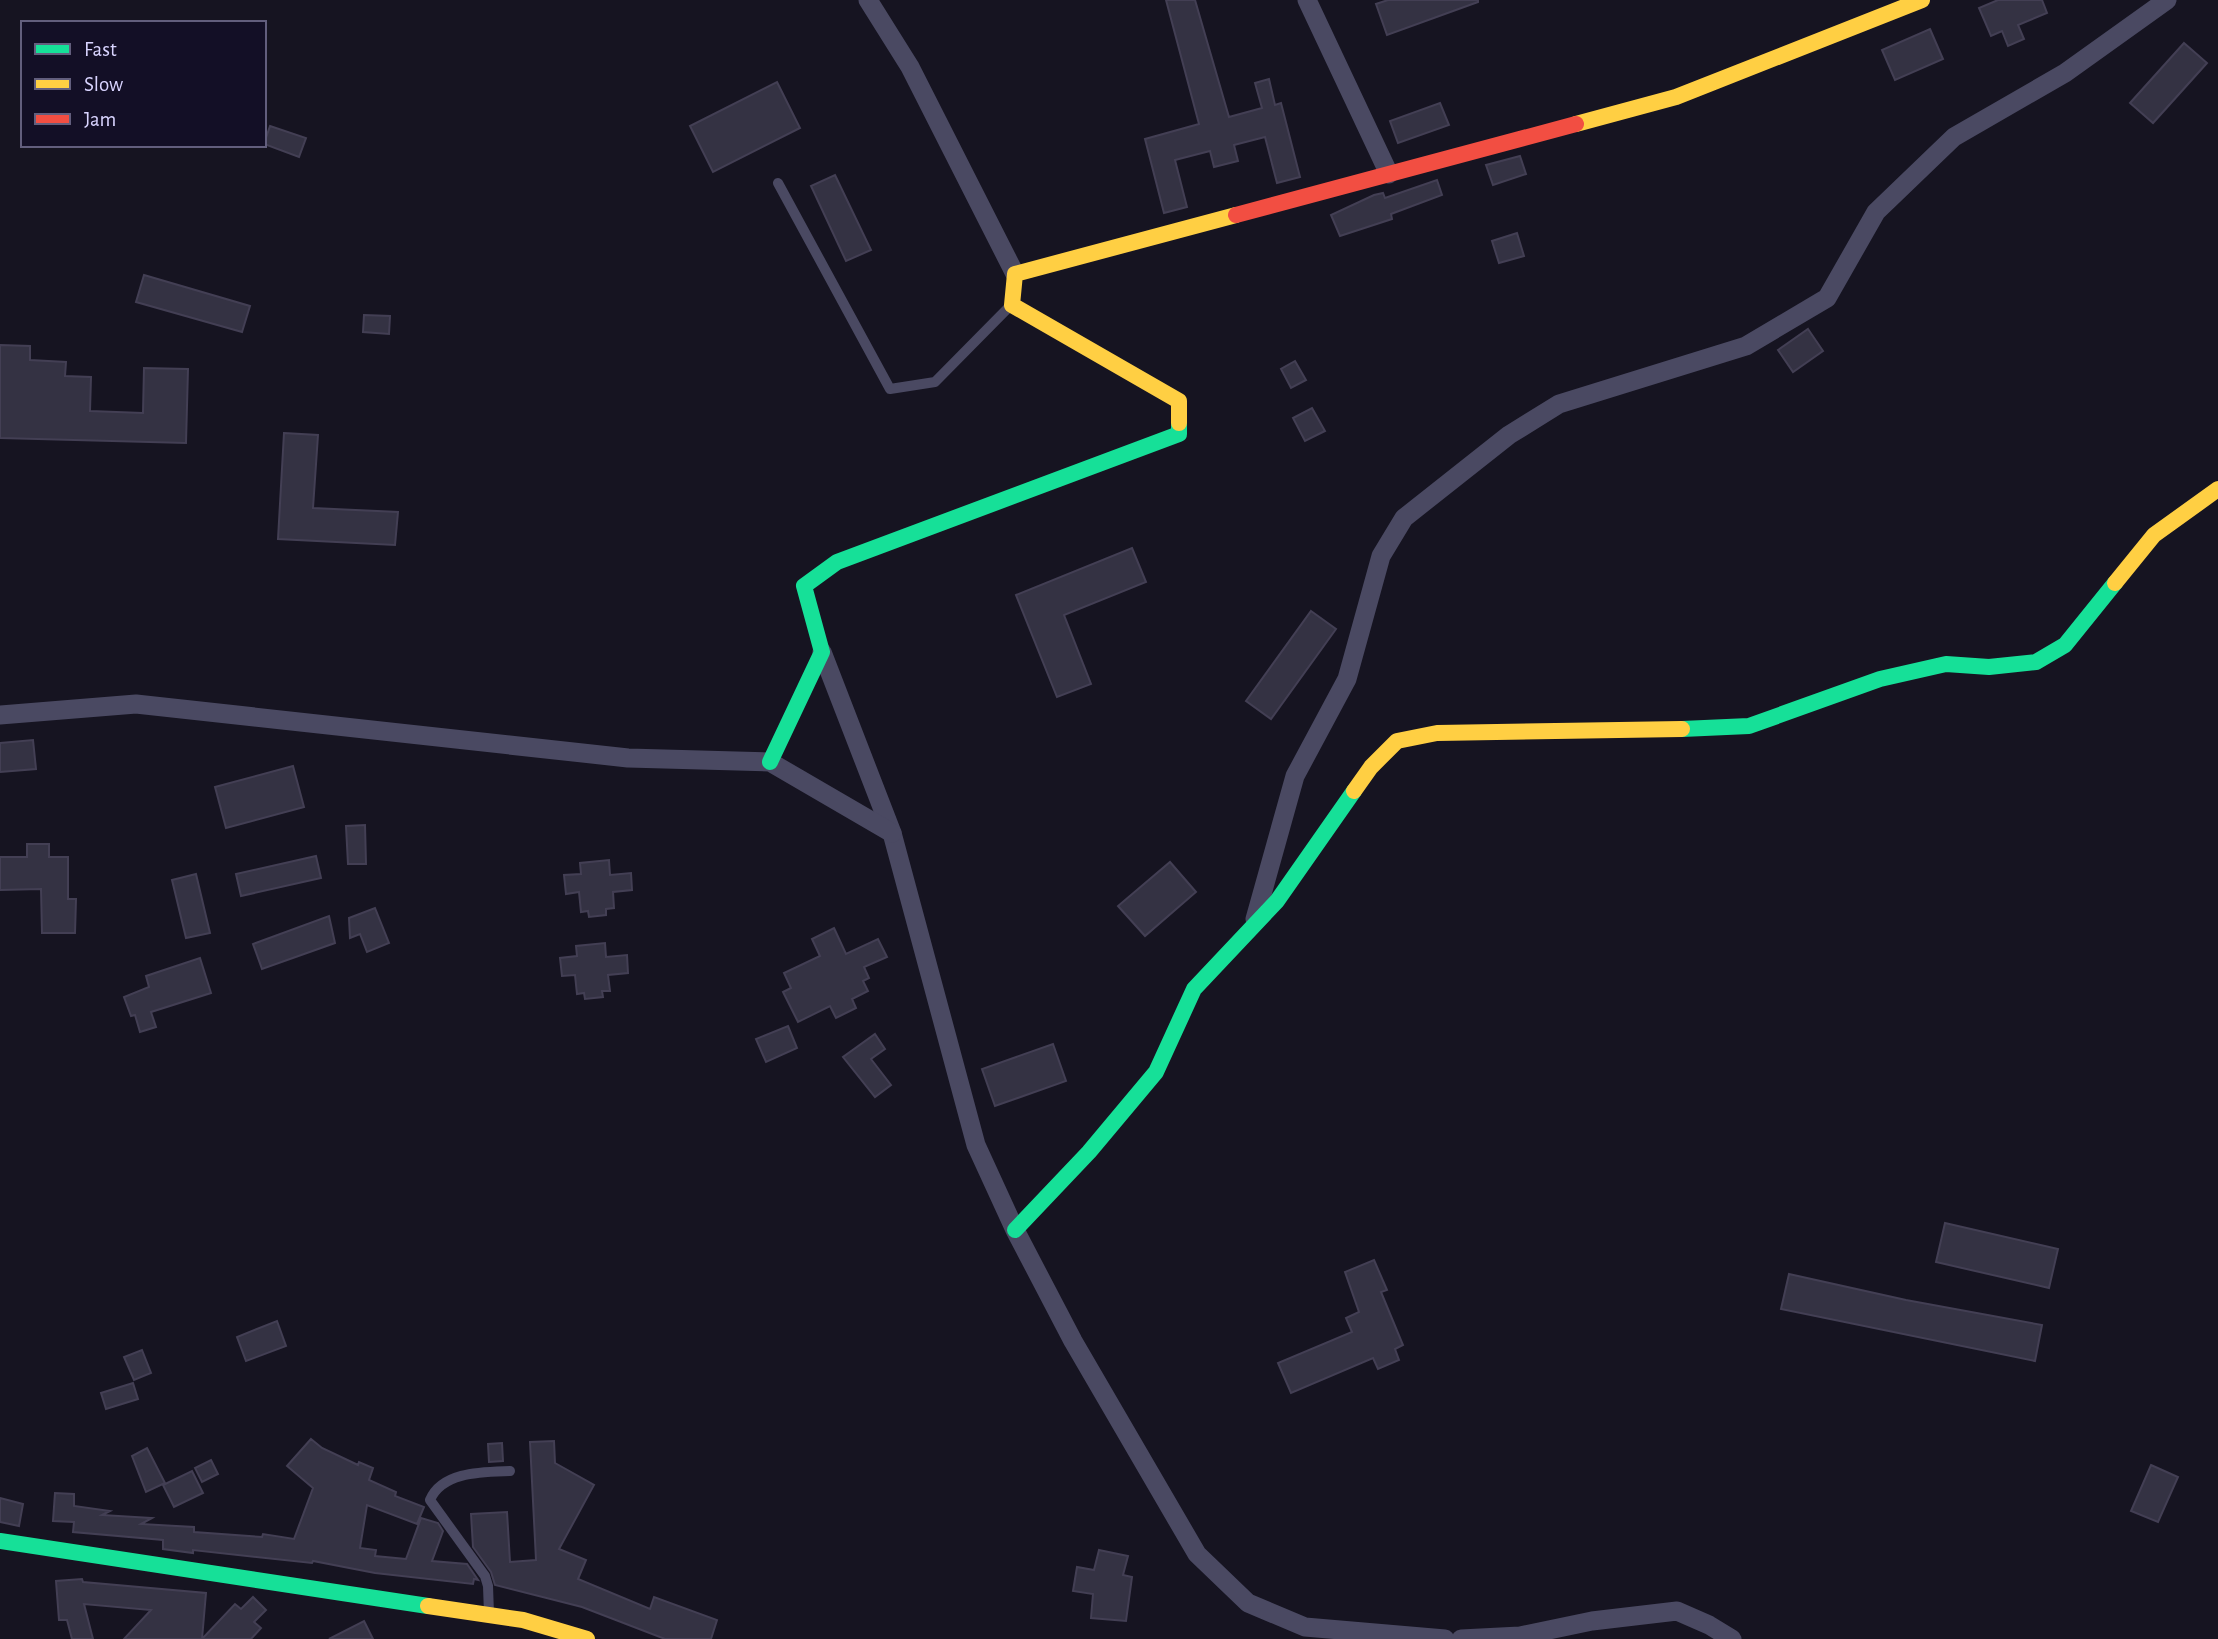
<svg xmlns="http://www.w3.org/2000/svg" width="2218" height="1639" font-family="'Alegreya Sans',sans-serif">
	<rect width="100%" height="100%" fill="#161421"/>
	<!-- building -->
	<g fill="#343243" stroke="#433f54" stroke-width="2">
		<polygon points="1166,0 1195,0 1229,117 1262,108 1255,83 1269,79 1275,105 1281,103 1300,177 1277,183 1265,137 1234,145 1238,161 1214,167 1210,151 1175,160 1187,207 1164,213 1145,139 1199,124"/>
		<polygon points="1388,0 1478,0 1478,2 1387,35 1376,4"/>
		<polygon points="1998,0 2042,0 2047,13 2018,25 2024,39 2008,46 2002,31 1991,36 1979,8"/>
		<polygon points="1930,29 1943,59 1895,80 1882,50"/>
		<polygon points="2184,43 2207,63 2153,123 2130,103"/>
		<polygon points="777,82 800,128 713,172 690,126"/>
		<polygon points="1440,103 1449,125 1398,143 1390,121"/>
		<polygon points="270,126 306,138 299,157 264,144"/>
		<polygon points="1520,156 1526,174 1493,185 1486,165"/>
		<polygon points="835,175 871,250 846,261 811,186"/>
		<polygon points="1437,180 1442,195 1391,214 1392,219 1340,236 1331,215 1374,195 1383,193 1385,198"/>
		<polygon points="1517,233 1524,256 1499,263 1492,241"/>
		<polygon points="144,275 250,306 242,332 136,302"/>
		<polygon points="364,315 390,316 389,334 363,332"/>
		<polygon points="1808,329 1823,351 1793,372 1778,350"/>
		<polygon points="0,345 30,346 30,360 66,362 65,376 91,377 90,411 143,413 144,368 188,369 186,443 0,438"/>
		<polygon points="1295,361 1306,380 1291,388 1281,369"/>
		<polygon points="1312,408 1325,431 1305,441 1293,418"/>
		<polygon points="284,433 318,435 313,508 398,512 395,545 278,539"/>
		<polygon points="1132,548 1146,582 1064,615 1091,684 1057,697 1016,595"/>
		<polygon points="1311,611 1336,629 1271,719 1246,701"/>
		<polygon points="33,740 36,769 0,772 0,743"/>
		<polygon points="293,766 304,807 226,828 215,787"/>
		<polygon points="365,825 366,864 348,864 346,826"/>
		<polygon points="27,844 49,844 49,857 68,857 68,899 76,899 75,933 42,933 41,889 0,890 0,857 27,857"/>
		<polygon points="316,856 321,878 241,896 236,874"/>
		<polygon points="609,860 610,875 631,873 632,890 613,892 614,908 606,909 606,915 589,917 588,911 581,912 579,892 566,894 564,875 581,874 580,863"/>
		<polygon points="1170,862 1196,892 1145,936 1118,906"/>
		<polygon points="196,874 210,933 186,938 172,880"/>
		<polygon points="375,908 389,943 367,952 360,934 350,938 349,918"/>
		<polygon points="329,916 335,943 262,969 253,944"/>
		<polygon points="834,928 846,954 878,939 887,957 864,967 869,978 863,981 868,991 852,999 856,1008 836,1018 830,1006 798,1022 783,992 791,988 784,973 820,956 812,939"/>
		<polygon points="605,943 606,957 627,955 628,973 608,975 610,991 602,991 603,997 585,999 584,993 577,994 575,975 562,976 560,958 577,956 576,946"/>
		<polygon points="200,958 211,993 151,1012 156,1027 140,1032 135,1015 131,1016 124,997 149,987 146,976"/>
		<polygon points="788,1026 797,1048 766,1062 756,1039"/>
		<polygon points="875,1034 885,1049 871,1059 891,1085 875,1097 843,1057"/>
		<polygon points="1053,1044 1066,1081 995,1106 982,1069"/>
		<polygon points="1945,1223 2058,1249 2049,1288 1936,1262"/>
		<polygon points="1374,1260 1387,1290 1381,1292 1403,1345 1395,1349 1399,1360 1378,1369 1373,1358 1291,1393 1278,1363 1352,1332 1346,1318 1359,1312 1345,1272"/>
		<polygon points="1789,1274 1906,1300 2042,1325 2035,1361 1781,1309"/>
		<polygon points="277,1321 286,1346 246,1361 237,1337"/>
		<polygon points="142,1350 151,1373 134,1380 124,1357"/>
		<polygon points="133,1383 138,1399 106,1409 101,1393"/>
		<polygon points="311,1439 322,1448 358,1465 359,1462 373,1468 369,1480 396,1492 395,1496 424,1507 417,1524 367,1505 360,1548 376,1550 375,1556 406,1559 421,1518 438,1523 443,1531 432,1561 467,1564 478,1580 474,1579 473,1584 375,1573 313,1561 312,1563 193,1550 193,1553 163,1549 163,1540 73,1532 74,1522 53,1521 55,1493 74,1494 74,1506 110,1511 102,1515 152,1518 141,1524 194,1527 194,1532 262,1537 263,1534 294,1539 313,1488 287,1466"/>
		<polygon points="554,1441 555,1463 594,1485 559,1549 586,1560 578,1579 650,1609 654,1597 717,1620 711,1639 665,1639 582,1607 495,1585 491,1572 473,1547 471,1514 507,1512 510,1562 536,1560 530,1442"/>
		<polygon points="502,1443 503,1461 489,1462 488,1444"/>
		<polygon points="147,1448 165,1483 146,1492 132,1456"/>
		<polygon points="211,1460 218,1474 202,1482 195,1468"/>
		<polygon points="2151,1465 2178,1477 2158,1522 2131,1511"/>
		<polygon points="192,1471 203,1493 174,1507 163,1485"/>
		<polygon points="0,1498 23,1504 19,1526 0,1522"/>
		<polygon points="1099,1550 1128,1556 1123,1575 1132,1577 1126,1621 1091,1618 1093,1594 1073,1591 1077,1567 1094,1570"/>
		<polygon points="82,1579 83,1582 206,1593 202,1639 235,1604 241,1609 253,1597 266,1610 254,1622 261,1628 251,1639 124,1639 151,1610 84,1604 93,1639 72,1639 67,1620 59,1620 56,1581"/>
		<polygon points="364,1621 373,1639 329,1639"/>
	</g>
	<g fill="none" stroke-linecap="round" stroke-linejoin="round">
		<!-- lane -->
		<g stroke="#4a4962" stroke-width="10">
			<polyline points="778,183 890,389 935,382 1011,305"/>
			<path d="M 489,1614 L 488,1586 L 485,1576 L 430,1500 C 442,1471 484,1472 510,1471"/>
		</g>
		<!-- street -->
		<g stroke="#4a4962" stroke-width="19">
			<polyline points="868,0 910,67 1015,274"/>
			<polyline points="1307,0 1389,174"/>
			<polyline points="822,652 892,833 976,1145 1015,1230 1073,1341 1197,1554 1248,1603 1305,1627 1445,1639"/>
			<polyline points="0,715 136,704 628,758 770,762 892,833"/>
			<polyline points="1255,919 1295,776 1347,679 1381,556 1404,518 1509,435 1559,404 1746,346 1827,298 1876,212 1954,137 2065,73 2167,0"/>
			<polyline points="1461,1639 1520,1636 1592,1621 1677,1611 1709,1625 1732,1639"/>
		</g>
		<!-- fast -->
		<g stroke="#16e098" stroke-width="16">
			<polyline points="1682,729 1749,726 1880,679 1946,664 1989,667 2036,662 2065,645 2115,583"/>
			<polyline points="770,762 822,652 804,586 837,562 1179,434 1179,423"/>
			<polyline points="1015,1230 1089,1152 1156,1072 1194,989 1277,901 1354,791"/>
			<polyline points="0,1541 428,1606"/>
		</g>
		<!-- slow -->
		<g stroke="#ffcf43" stroke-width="16">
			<polyline points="1576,124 1676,97 1922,0"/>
			<polyline points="1179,423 1179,401 1012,305 1015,274 1236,215"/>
			<polyline points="2115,583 2154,535 2218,489"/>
			<polyline points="1354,791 1371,767 1397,741 1437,733 1682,729"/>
			<polyline points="428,1606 523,1620 587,1639"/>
		</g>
		<!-- jam -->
		<polyline stroke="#f24e42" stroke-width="16" points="1236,215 1576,124"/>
	</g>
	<!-- legend -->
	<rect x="21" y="21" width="245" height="126" fill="#130f26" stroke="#625e7d" stroke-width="2"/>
	<rect x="35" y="44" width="35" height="10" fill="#16e098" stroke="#625e7d" stroke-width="2"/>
	<text x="84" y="56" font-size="21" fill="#d9d4ff">Fast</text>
	<rect x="35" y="79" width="35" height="10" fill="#ffcf43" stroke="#625e7d" stroke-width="2"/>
	<text x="84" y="91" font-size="21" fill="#d9d4ff">Slow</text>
	<rect x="35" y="114" width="35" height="10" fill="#f24e42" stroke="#625e7d" stroke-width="2"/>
	<text x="84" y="126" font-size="21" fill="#d9d4ff">Jam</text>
</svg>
